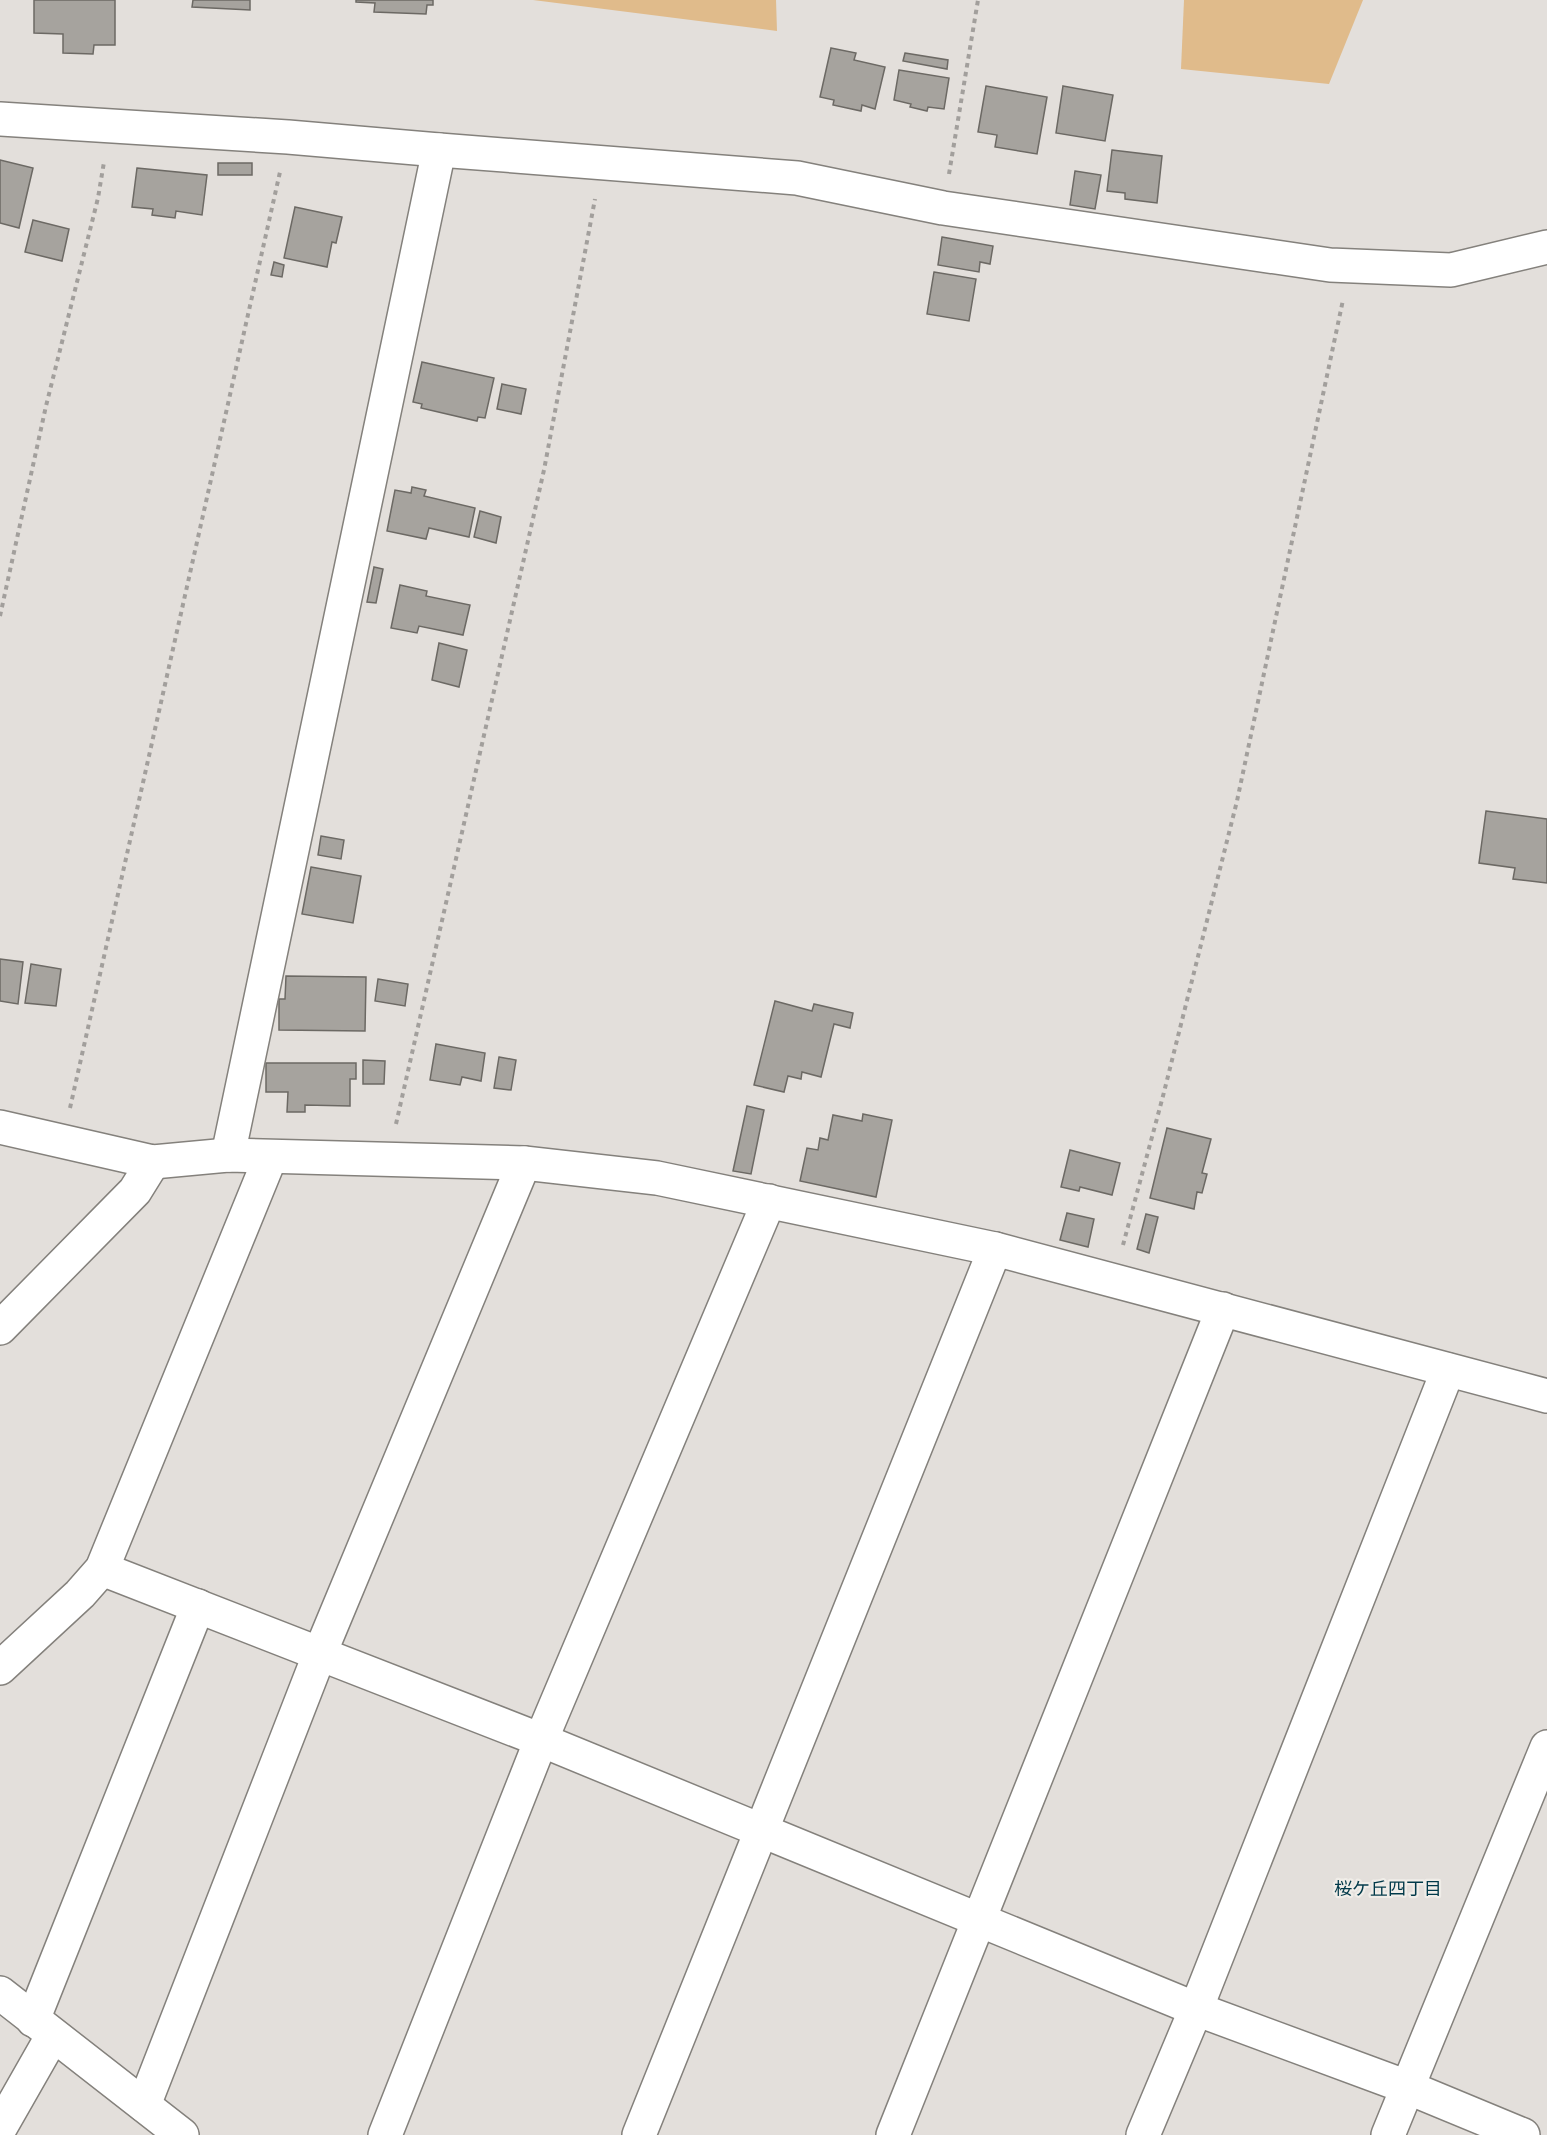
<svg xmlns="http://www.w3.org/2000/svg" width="1547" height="2135" font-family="Poppins,'Noto Sans JP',sans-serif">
	<rect width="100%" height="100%" fill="#e3dfdb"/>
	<!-- green -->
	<g fill="#e0bb8b">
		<polygon points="533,0 776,0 777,31"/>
		<polygon points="1184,0 1363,0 1329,84 1181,69"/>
	</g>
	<!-- building -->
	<g fill="#a6a39e" stroke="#6c6964" stroke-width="1.5">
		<polygon points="34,0 115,0 115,45 94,45 93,54 63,53 63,34 34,33"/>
		<polygon points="193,0 250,0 250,10 192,7"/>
		<polygon points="356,0 433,0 433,5 427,5 426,14 374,12 375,3 356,2"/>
		<polygon points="831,48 856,53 854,60 885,67 875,109 862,105 861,111 833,105 834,100 820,97"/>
		<polygon points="905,53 948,60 947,69 903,61"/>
		<polygon points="899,70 949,78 944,109 928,107 927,111 910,107 911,104 894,100"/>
		<polygon points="986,86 1047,97 1037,154 995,147 997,135 978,132"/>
		<polygon points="1063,86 1113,95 1105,141 1056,133"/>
		<polygon points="1112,150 1162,156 1157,203 1125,199 1125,193 1107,191"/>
		<polygon points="0,160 33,168 19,228 0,223"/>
		<rect x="218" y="163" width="34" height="12"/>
		<polygon points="137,168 207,175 202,215 176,211 175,218 152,215 153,209 132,207"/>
		<polygon points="1075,171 1101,175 1095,209 1070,205"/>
		<polygon points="295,207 342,217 336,243 332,242 327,267 284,258"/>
		<polygon points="33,220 69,229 62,261 25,252"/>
		<polygon points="942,237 993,246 990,264 980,262 979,272 938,265"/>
		<polygon points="274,262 284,265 282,277 271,275"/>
		<polygon points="934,272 976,279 969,321 927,314"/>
		<polygon points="422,362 494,378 485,418 478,417 477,421 421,408 422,404 413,402"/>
		<polygon points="502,384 526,389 521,414 497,409"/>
		<polygon points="412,487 426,490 424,496 475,508 469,537 429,528 426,539 387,531 395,490 411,493"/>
		<polygon points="480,511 501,517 496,543 474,537"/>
		<polygon points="374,567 383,569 376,603 367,602"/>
		<polygon points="400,585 427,591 426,596 470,605 463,635 419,626 417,633 391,628"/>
		<polygon points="439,643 467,650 459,687 432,680"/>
		<polygon points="1486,811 1547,819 1547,883 1513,879 1515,868 1479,863"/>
		<polygon points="321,836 344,840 341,859 318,855"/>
		<polygon points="311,867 361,876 353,923 302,914"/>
		<polygon points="0,959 23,962 18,1004 0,1001"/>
		<polygon points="31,964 61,969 56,1006 25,1003"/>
		<polygon points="286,976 366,977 365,1031 279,1030 279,999 285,999"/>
		<polygon points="378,979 408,984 405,1006 375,1001"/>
		<polygon points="775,1001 812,1011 814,1004 853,1013 850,1028 834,1024 821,1077 802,1072 801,1079 788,1076 784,1092 754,1085"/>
		<polygon points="436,1044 485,1053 481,1081 462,1077 460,1085 430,1080"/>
		<polygon points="499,1057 516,1060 511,1090 494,1088"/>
		<polygon points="363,1060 385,1061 384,1084 363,1084"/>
		<polygon points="266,1063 356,1063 356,1079 350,1079 350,1106 305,1105 305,1112 287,1112 288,1092 266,1092"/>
		<polygon points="747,1106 764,1110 751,1174 733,1171"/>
		<polygon points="863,1114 892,1120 876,1197 800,1181 807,1148 818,1150 820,1138 828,1140 833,1115 862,1121"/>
		<polygon points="1167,1128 1211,1139 1202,1173 1207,1174 1202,1193 1197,1192 1194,1209 1150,1198"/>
		<polygon points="1070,1150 1120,1163 1112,1195 1080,1187 1079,1191 1061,1187"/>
		<polygon points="1067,1213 1094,1219 1088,1247 1060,1240"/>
		<polygon points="1146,1214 1158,1217 1149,1253 1137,1249"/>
	</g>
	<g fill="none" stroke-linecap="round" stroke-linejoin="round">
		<!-- street casing -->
		<g stroke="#84817c" stroke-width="36">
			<g id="street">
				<polyline points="0,119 288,137 439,150 797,178 943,208 1330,265 1451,270 1547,247"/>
				<polyline points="0,1127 153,1162 228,1155 524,1163 657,1178 995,1249 1547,1396"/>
				<polyline points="228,1155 439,150"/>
				<polyline points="0,1328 135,1191 153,1162"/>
				<polyline points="102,1569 541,1740 1196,2009 1407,2087 1523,2135"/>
				<polyline points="0,1668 80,1594 102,1569 270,1158"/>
				<polyline points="0,1993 182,2135"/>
				<polyline points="33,2020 198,1606"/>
				<polyline points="144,2105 320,1653 524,1163"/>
				<polyline points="0,2128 53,2035"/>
				<polyline points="385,2135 541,1740 769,1201"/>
				<polyline points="639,2135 995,1249"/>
				<polyline points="893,2135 1223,1309"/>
				<polyline points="1143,2135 1196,2009 1448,1370"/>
				<polyline points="1388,2135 1547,1747"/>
			</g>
		</g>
		<!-- path -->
		<g stroke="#a29f9c" stroke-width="4" stroke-dasharray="4.5 4.5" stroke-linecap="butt">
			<polyline points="949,174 978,0"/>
			<polyline points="0,616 46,406 98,198 104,162"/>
			<polyline points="70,1108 280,172"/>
			<polyline points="396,1124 544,470 595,199"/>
			<polyline points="1123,1245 1163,1096 1237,801 1343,300"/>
		</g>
		<!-- street -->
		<use href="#street" stroke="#fff" stroke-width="33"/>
	</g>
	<g text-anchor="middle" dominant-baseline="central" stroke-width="4.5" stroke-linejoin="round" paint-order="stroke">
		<!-- neighbourhood labels -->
		<g font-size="18" fill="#003949" stroke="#f0ede8">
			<text x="1388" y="1888">桜ケ丘四丁目</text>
		</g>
	</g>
</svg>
